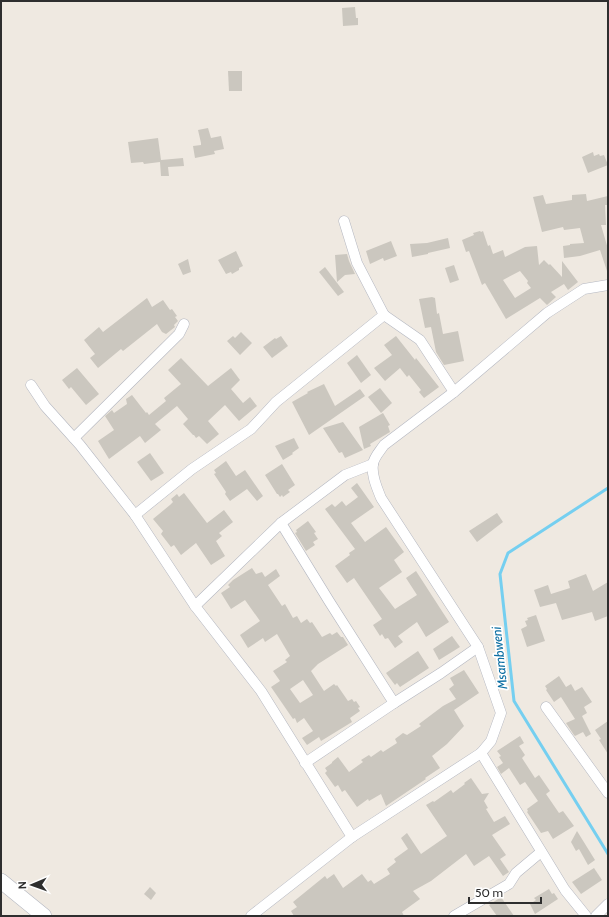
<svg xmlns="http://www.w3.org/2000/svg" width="609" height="917" font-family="Cabin,sans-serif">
	<rect width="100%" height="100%" fill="#efe9e1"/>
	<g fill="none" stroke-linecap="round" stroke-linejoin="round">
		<!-- stream -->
		<polyline stroke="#75cff0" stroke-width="3" points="608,488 508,553 500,574 514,701 608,854"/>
	</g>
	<!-- building -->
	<g fill="#cbc7bf" fill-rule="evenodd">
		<polygon points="355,7 356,18 358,18 358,25 343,26 342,8"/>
		<polygon points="228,71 242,71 242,91 229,91"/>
		<polygon points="208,128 211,138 221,136 224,149 214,151 215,154 195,158 193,146 201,145 201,143 198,130"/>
		<polygon points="158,138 161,160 183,158 184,166 168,167 169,176 161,176 160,162 144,164 143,162 131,163 128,142"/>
		<polygon points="593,152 594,156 599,154 600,156 604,155 608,165 588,173 582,157"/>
		<polygon points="586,194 587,201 608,196 608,205 605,205 606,225 601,225 608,249 608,271 607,271 600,250 580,256 564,258 563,246 570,245 570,244 584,243 580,228 564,230 563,227 542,232 533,197 543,195 546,204 572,200 572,195"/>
		<path d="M 480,231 L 481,232 L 483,231 L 488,246 L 490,245 L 493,254 L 503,250 L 505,257 L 525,247 L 537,246 L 539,265 L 544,260 L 549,265 L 550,264 L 562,277 L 562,261 L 578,282 L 568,290 L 564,284 L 551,292 L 556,297 L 547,305 L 540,298 L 506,319 L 485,283 L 482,285 L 469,251 L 466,252 L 462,240 L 474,235 L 473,233 ZM 520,271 L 528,281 L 527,283 L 531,288 L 515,298 L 503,280 Z"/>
		<polygon points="448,238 450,248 428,253 428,254 412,257 410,244 427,243"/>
		<polygon points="391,241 397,256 384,261 383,258 370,264 366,251"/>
		<polygon points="236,251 243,266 239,268 239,270 232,274 231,272 226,274 218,260"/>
		<polygon points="347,254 349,261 355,274 345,275 337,282 335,255"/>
		<polygon points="188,259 191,272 183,275 178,264"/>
		<polygon points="454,265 459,280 450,283 445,268"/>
		<polygon points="325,267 344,292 338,296 319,272"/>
		<polygon points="432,297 435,298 437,314 439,313 443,334 458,331 464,361 444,365 436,352 431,327 425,328 419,299"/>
		<polygon points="147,298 152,307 163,300 170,310 172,309 177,316 175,317 178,321 174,325 175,327 166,334 162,332 157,324 123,351 121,349 98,368 90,358 95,354 84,340 99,327 103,332"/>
		<polygon points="241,332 252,343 240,355 227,341 233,336 235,338"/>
		<polygon points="281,336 288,346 272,358 263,347 275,338 276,339"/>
		<polygon points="396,336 415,360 416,358 439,387 424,398 419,392 421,390 409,375 407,377 400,368 385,381 374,368 392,355 384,345"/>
		<polygon points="357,355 371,375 361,383 347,363"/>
		<polygon points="181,358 208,386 231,368 240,380 231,389 243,403 250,397 257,406 239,421 225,405 208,421 219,434 207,444 199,436 196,438 194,435 193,435 183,424 188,419 177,406 155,424 161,430 145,443 140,436 109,459 98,441 114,430 105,416 112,410 114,413 127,404 126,399 132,395 146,413 147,412 149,415 166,401 164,398 181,384 168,370"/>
		<polygon points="77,368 99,394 86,405 71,387 69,389 62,380"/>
		<polygon points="324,384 335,406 360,389 365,396 309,435 292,402 308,393 307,392"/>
		<polygon points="380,388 392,403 381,413 368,397"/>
		<polygon points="383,413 390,425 388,426 390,432 370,444 371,446 364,449 359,427"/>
		<polygon points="343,422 363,450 345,458 342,452 339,453 323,428"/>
		<polygon points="294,438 299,448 292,453 293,454 283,460 275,446"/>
		<polygon points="150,453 164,473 151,481 137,462"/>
		<polygon points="226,461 236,476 245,470 263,496 257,501 247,489 230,501 225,494 226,492 214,474 216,473 214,470"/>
		<polygon points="282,464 295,485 288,490 290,492 283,497 282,495 280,497 278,494 277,494 265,475"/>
		<polygon points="357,483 374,507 351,523 365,542 386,527 404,552 394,560 402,572 379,588 395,609 417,595 406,578 416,571 449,622 426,637 417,622 398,636 403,642 395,648 388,638 385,639 382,634 380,636 373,625 382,619 354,578 347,583 335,566 350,555 349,553 355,549 325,509 332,504 335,507 342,501 346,506 358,497 351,488"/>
		<polygon points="184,493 207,523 224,510 233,522 219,533 222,536 216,541 225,556 211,565 196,543 181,555 174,545 171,547 161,534 163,531 153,519 170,505 173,502 171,499 177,494 179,497"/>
		<polygon points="497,513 503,522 477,542 469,531"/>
		<polygon points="308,521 316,532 314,533 318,539 313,542 315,545 306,551 295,533 297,532 296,530"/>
		<path d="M 252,568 L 256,574 L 262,572 L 265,577 L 276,569 L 280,576 L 268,585 L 282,606 L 285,604 L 293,618 L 297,616 L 301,623 L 307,619 L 310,623 L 312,622 L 322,637 L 330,633 L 332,635 L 337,632 L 341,637 L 343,637 L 348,645 L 318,664 L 311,671 L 324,691 L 334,684 L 336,686 L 337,685 L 348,701 L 352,699 L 354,702 L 356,701 L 360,707 L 358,708 L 360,711 L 350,718 L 352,722 L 321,741 L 319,737 L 307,745 L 302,738 L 313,731 L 304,718 L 297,723 L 295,718 L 293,719 L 271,687 L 280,681 L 273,671 L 287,662 L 285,660 L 290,656 L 277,634 L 265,642 L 263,638 L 248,648 L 240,635 L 260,621 L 245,600 L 231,609 L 221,593 L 230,587 L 228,585 L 233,580 ZM 303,680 L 313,695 L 300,703 L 290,689 Z"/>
		<polygon points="586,574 593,591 608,582 608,616 595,621 592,612 562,620 556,603 540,607 534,590 548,585 551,594 570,588 568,581"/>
		<polygon points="536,615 545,641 527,647 521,629 527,626 525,621 528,620 527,618"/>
		<polygon points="452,636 460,647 439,660 433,649"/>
		<polygon points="418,651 429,668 400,687 397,683 395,685 386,673"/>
		<polygon points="464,670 479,693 454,710 464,726 447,744 432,756 440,768 425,778 426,779 386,806 381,794 369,801 368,799 357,807 345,790 342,792 338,785 335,787 325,773 327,771 325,768 332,763 332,762 338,757 349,772 363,762 361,760 369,755 371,757 381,750 383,752 397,743 395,739 403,733 407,735 421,726 419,724 443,706 456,699 449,689 454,685 450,678"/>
		<polygon points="559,676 566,687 571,684 575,691 582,687 592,702 584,707 587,713 582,716 591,734 586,737 583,732 575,736 574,735 566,723 575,719 561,697 554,702 546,690 547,689 545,686"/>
		<polygon points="608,721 608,754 599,740 601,739 595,730"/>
		<polygon points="520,736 524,743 519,746 525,755 522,758 535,778 539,775 550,791 546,794 559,813 563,811 574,826 553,839 548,831 541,833 527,812 528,811 527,809 538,801 525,782 520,785 509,768 501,774 497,767 503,763 499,757 501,756 497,751"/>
		<polygon points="471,778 482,794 489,793 484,801 488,808 486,809 494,822 505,816 510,824 492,835 506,855 500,859 509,872 503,876 489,856 474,866 466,854 431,881 413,891 420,899 402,912 404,916 294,916 291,911 297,907 293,902 325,876 327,879 334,874 343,888 362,874 368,882 371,880 374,884 390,874 387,869 396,862 394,859 408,849 401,838 407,833 421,854 447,836 426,805 433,801 434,802 451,790 453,793 465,784 464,783"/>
		<polygon points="577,831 595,860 588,865 579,849 576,851 571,842"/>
		<polygon points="594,868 602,880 581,894 572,882"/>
		<polygon points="150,887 156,893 151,900 144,894"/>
		<polygon points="549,889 552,894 554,893 558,899 535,914 530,904 536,900 534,898"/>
		<polygon points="501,897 514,916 497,916 489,905"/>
	</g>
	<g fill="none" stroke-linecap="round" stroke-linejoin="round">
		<!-- minor casing -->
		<g stroke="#b4b7c1" stroke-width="11">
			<g id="minor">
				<polyline points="344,221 357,263 384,315"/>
				<polyline points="31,385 45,406 80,445 135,515 195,606 261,691 352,837"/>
				<polyline points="74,438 179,334 184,324"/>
				<polyline points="135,515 192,469 251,429 276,402 384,315 420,340 454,392"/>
				<polyline points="281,523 329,601 394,703 441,673 478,647"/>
				<polyline points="195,606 281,523 345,475 373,464"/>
				<polyline points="546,707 608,793"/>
				<polyline points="481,753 565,890 586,916"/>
				<polyline points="305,763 394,703"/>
				<path d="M 251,916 L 352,837 L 481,753 L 491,741 L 501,713 L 478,647 L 381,498 C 377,488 371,475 373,464 C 374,457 380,451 384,445 L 454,392 L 547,313 L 584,289 L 608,285"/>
				<polyline points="454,916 509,884 516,873 541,852"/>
				<polyline points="596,916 608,904"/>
			</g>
		</g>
		<!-- secondary casing -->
		<g stroke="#b4b7c1" stroke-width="16">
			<polyline id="secondary" points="1,881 44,916"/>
		</g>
		<!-- minor -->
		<use href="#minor" stroke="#fff" stroke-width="10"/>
		<!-- secondary -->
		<use href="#secondary" stroke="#fff" stroke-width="15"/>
	</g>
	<g text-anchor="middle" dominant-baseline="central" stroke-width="3.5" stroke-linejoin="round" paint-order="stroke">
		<!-- water labels -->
		<g font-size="13" font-style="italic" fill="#0d6fa3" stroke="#fff">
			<text transform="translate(499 658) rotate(-96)">Msambweni</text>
		</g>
	</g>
	<!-- border -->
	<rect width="609" height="917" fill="none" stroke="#2e2e2e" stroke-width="4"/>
	<!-- north arrow -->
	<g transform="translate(32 885) rotate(268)" stroke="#ffffff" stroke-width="3" paint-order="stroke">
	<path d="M0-3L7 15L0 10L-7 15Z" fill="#2e2e2e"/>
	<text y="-6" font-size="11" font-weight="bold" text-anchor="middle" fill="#2e2e2e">N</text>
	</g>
	<!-- scale -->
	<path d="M469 897v6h72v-6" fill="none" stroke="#2e2e2e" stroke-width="2"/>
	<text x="475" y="897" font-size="12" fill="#2e2e2e" stroke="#ffffff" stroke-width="3" paint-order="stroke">50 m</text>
</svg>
